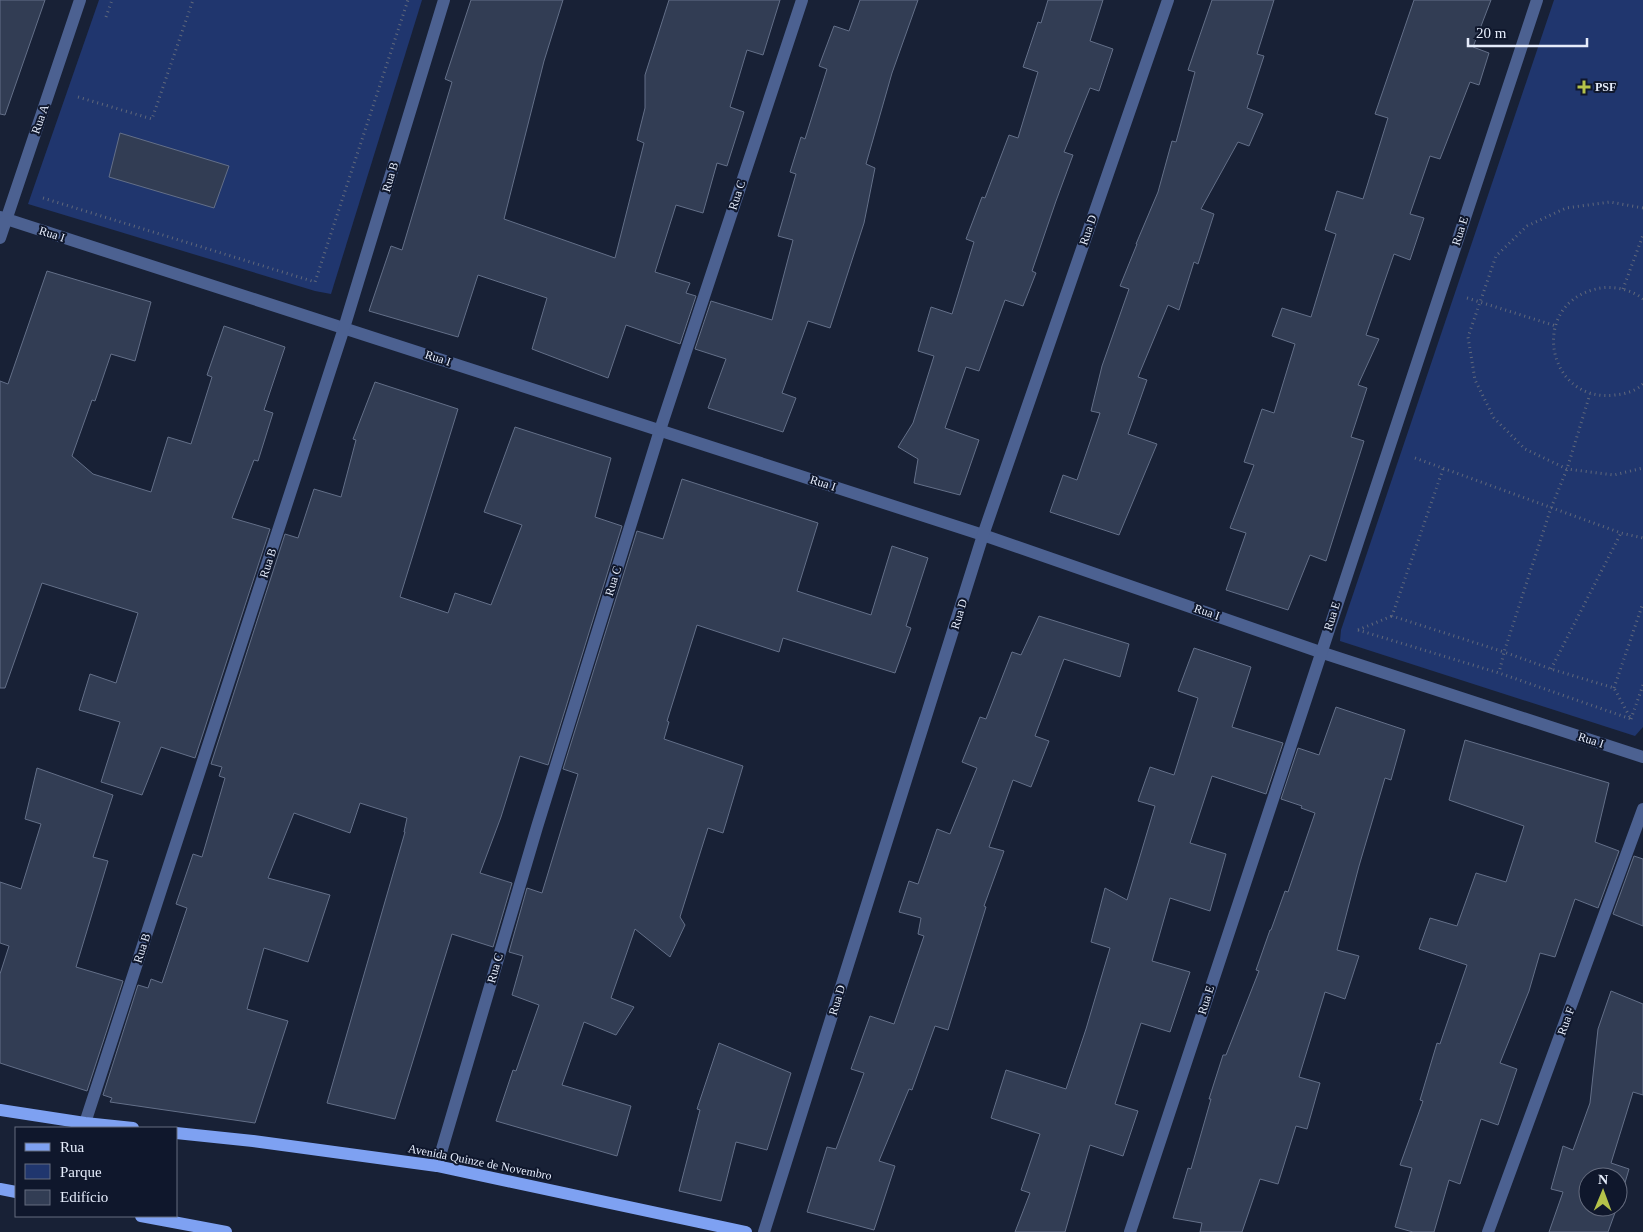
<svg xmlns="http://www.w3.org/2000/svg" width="1643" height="1232" font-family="Georgia,serif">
	<rect width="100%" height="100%" fill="#182136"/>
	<!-- green -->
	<g fill="#20366e">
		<polygon points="99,0 422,0 331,294 315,291 28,204"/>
		<polygon points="1554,0 1643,0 1643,727 1635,736 1340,641 1341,630"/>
	</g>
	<!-- building -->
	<g fill="#323d54" stroke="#636f88" fill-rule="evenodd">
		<polygon points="0,0 45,0 5,115 0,114"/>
		<polygon points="471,0 563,0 544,61 504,219 615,258 644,143 637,140 645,108 645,75 669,0 780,0 763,55 747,50 730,107 744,112 727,166 717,163 703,213 676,205 655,272 690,283 686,293 696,296 680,344 626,325 608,378 532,349 547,298 478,275 458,337 369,311 391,246 402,250 452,82 445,79"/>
		<polygon points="860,0 918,0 892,73 866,164 875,168 864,223 830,328 808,321 782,393 796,398 783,432 708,408 726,359 695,349 711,301 772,320 793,240 778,236 796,174 790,172 801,137 805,139 827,69 819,66 834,26 849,31"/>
		<polygon points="1048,0 1103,0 1090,41 1113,49 1099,91 1090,88 1064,152 1073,155 1056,201 1032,271 1036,273 1023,306 1005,300 979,371 966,367 945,428 979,440 960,495 914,483 918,459 898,447 913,423 934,356 918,351 931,307 952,314 974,242 966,239 982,197 985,198 1009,135 1018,138 1038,72 1023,67 1038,22 1041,23"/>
		<polygon points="1212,0 1274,0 1257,54 1264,56 1247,108 1263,114 1249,146 1238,142 1201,209 1214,214 1198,264 1194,262 1179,310 1168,305 1138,377 1147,380 1128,434 1157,444 1119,535 1050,512 1063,475 1077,480 1100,413 1091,411 1102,366 1129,289 1120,286 1137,244 1136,244 1158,192 1172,141 1176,142 1195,72 1188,70"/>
		<polygon points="1414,0 1491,0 1473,47 1489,53 1479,85 1470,82 1440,159 1430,156 1410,214 1424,218 1410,260 1394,254 1366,335 1379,339 1358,385 1367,388 1351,437 1364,441 1326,561 1310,555 1288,610 1226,590 1246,533 1230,528 1254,465 1244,462 1262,409 1274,413 1295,344 1272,336 1282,308 1311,317 1336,234 1325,230 1337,191 1363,199 1388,118 1375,114"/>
		<polygon points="120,133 229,166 214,208 109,177"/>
		<polygon points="47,271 151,302 135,361 111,354 95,401 92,400 72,456 93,474 151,492 168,437 191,444 212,377 207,375 224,326 285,347 264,410 273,413 258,461 254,460 232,518 270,529 195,758 161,747 142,795 101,782 120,722 79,710 90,674 116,683 138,613 42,583 5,688 0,688 0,381 8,384"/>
		<polygon points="375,382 458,409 400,597 448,613 455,593 491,605 522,525 484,512 515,427 611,458 595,517 622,526 548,765 520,756 501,817 480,873 512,883 493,947 452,934 395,1119 327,1103 405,832 404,832 407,818 360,803 350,833 294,813 268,878 330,895 308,962 264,948 247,1009 288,1021 255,1123 110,1102 112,1098 103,1095 138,985 148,988 151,979 162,983 187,908 176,904 193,854 202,857 225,778 219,776 222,767 211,764 285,534 298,538 314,489 341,497 356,440 353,439"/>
		<polygon points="682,479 818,523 797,591 871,615 892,546 928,558 906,626 911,628 895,673 783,638 779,652 697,625 667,721 669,722 664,739 743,766 723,833 708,828 680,917 685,925 670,957 635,929 611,998 634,1007 616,1035 584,1022 562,1085 631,1106 617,1156 496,1121 513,1070 516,1071 539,1005 512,995 523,956 509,952 527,888 542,893 578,774 563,769 637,531 663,539"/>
		<polygon points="1039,616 1129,644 1120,677 1064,659 1035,736 1049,741 1031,787 1013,780 989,847 1004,851 984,906 986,907 948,1030 935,1026 912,1090 909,1089 879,1161 895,1166 874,1230 807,1212 827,1147 836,1149 864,1073 851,1069 870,1016 894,1024 924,936 918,934 921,918 899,912 909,881 918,884 937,829 950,834 977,768 962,762 980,717 986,719 1012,652 1021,655"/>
		<polygon points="1194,648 1251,667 1232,727 1283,743 1266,794 1212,776 1190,843 1226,854 1210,911 1170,898 1152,961 1190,972 1170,1032 1141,1023 1115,1104 1138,1111 1123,1156 1090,1145 1065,1232 1015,1232 1030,1193 1021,1190 1040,1134 991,1118 1006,1070 1066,1089 1086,1029 1110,948 1091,942 1105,888 1127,900 1155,806 1138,801 1150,767 1174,775 1198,698 1178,691"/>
		<polygon points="1336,707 1405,730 1391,780 1385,778 1359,866 1337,950 1359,956 1345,999 1325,992 1299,1077 1320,1083 1307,1129 1296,1126 1278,1184 1260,1179 1242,1232 1200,1232 1202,1223 1173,1218 1188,1168 1191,1169 1211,1099 1209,1099 1223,1055 1226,1055 1259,971 1256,970 1270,930 1271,930 1285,891 1288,892 1315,813 1301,808 1302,806 1281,799 1298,748 1319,755"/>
		<polygon points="1465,740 1609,783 1595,842 1619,851 1598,908 1575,899 1555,957 1540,953 1529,991 1500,1063 1517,1069 1498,1125 1481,1119 1460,1184 1449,1180 1434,1232 1413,1232 1395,1227 1412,1168 1400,1165 1423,1101 1420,1100 1437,1043 1440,1044 1467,965 1419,949 1430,918 1457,926 1476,873 1506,882 1524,826 1449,800"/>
		<polygon points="37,768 113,795 93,857 108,861 76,967 123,981 87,1091 0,1063 0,974 9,946 0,943 0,882 21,889 41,824 25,819"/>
		<polygon points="1634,856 1643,859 1643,926 1613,914"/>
		<path d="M 1611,991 L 1643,1004 L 1643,1095 L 1633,1092 L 1611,1163 L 1629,1169 L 1617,1210 L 1616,1210 L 1608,1232 L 1549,1232 L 1563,1192 L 1551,1189 L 1563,1146 L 1573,1150 L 1590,1103 L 1598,1029 ZM 1588,1177 L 1618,1177 L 1618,1207 L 1588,1207 Z"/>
		<polygon points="719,1043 791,1073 767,1150 736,1142 721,1201 679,1191 700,1110 697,1109"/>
	</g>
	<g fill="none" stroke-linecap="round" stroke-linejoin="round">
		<!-- path -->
		<g stroke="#60687b" stroke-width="3" stroke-dasharray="1 4" stroke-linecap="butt">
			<polyline points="106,17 112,0"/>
			<polyline points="78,97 152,119 193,0"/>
			<polyline points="43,198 315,282 408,0"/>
			<polyline points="1643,208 1610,202 1566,208 1527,226 1496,256 1468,337 1475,380 1494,418 1525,449 1567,469 1614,475 1643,468"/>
			<polyline points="1623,289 1643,235"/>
			<polyline points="1467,298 1556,326"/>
			<path d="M 1643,299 C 1631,289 1611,285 1596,289 C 1528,305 1547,404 1615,395 C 1625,394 1636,391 1643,384"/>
			<polyline points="1415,458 1621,533 1643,538"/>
			<polyline points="1443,469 1392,616 1504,652 1551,508 1567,469 1590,394"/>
			<polyline points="1358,630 1499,673 1631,719 1614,688 1551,669 1504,652 1499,673"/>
			<polyline points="1358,630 1392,616"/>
			<polyline points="1551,669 1621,533"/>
			<polyline points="1614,688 1643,603"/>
			<polyline points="1631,719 1643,685"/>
		</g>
		<!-- minor -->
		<g stroke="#4c6191" stroke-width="12">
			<polyline points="0,217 983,535 1320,652 1643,757"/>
			<polyline points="0,238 80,0"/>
			<polyline points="85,1123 344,328 444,0"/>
			<polyline points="437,1166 537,827 660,430 802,0"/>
			<polyline points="764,1232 983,535 1168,0"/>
			<polyline points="1130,1232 1537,0"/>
			<polyline points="1488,1232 1643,809"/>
		</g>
		<!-- major -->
		<g stroke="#7ea1f2" stroke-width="12">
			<polyline points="0,1110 85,1123 133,1128"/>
			<polyline points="176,1133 253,1141 437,1166 746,1232"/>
			<polyline points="0,1189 16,1192"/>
			<polyline points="141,1216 226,1232"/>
		</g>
	</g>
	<!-- markers -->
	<path fill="#b4c24a" stroke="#0f172c" stroke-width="2" d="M1581.5 79.5h5v5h5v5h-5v5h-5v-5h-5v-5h5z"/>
	<g text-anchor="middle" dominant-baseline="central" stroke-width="4" stroke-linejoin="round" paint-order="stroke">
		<!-- poi labels -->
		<g font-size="12" font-weight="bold" fill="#e5ecfb" stroke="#0f172c" text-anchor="start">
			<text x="1595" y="87">PSF</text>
		</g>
		<!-- street labels -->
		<g font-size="12" fill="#e5ecfb" stroke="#0f172c">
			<text transform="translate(40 119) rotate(-71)">Rua A</text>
			<text transform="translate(390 177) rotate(-73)">Rua B</text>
			<text transform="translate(737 195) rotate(-72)">Rua C</text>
			<text transform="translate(1088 230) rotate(-71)">Rua D</text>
			<text transform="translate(1460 231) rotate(-72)">Rua E</text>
			<text transform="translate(52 234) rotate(18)">Rua I</text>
			<text transform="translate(438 358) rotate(18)">Rua I</text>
			<text transform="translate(823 483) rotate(18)">Rua I</text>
			<text transform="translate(268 563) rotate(-72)">Rua B</text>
			<text transform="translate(613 581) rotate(-73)">Rua C</text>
			<text transform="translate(1207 612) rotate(19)">Rua I</text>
			<text transform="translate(959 614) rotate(-73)">Rua D</text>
			<text transform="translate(1332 616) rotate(-72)">Rua E</text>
			<text transform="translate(1591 740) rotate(18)">Rua I</text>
			<text transform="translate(142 948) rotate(-72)">Rua B</text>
			<text transform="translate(495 968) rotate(-74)">Rua C</text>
			<text transform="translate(837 1000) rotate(-73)">Rua D</text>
			<text transform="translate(1206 1000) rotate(-72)">Rua E</text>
			<text transform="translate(1566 1021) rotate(-70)">Rua F</text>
			<text transform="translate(480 1162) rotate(11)">Avenida Quinze de Novembro</text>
		</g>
	</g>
	<!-- legend -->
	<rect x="15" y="1127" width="162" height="90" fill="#0f172c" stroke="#656c7f"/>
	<rect x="25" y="1143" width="25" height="8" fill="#7ea1f2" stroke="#656c7f"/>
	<text x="60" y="1152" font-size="15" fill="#e5ecfb">Rua</text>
	<rect x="25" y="1164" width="25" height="15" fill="#20366e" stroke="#656c7f"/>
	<text x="60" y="1177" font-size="15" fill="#e5ecfb">Parque</text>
	<rect x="25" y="1190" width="25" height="15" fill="#323d54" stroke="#656c7f"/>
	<text x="60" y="1202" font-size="15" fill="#e5ecfb">Edifício</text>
	<!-- north arrow -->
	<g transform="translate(1603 1192) rotate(1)"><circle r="24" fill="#0f172c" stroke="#656c7f"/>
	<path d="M0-4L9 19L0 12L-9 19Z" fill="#b4c24a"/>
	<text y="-8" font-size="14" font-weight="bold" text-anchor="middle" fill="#e5ecfb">N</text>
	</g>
	<!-- scale -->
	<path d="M1468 38v8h119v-8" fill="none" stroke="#e5ecfb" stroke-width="2.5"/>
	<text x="1476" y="38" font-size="15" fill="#e5ecfb" stroke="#0f172c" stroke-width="4" paint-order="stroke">20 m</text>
</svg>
